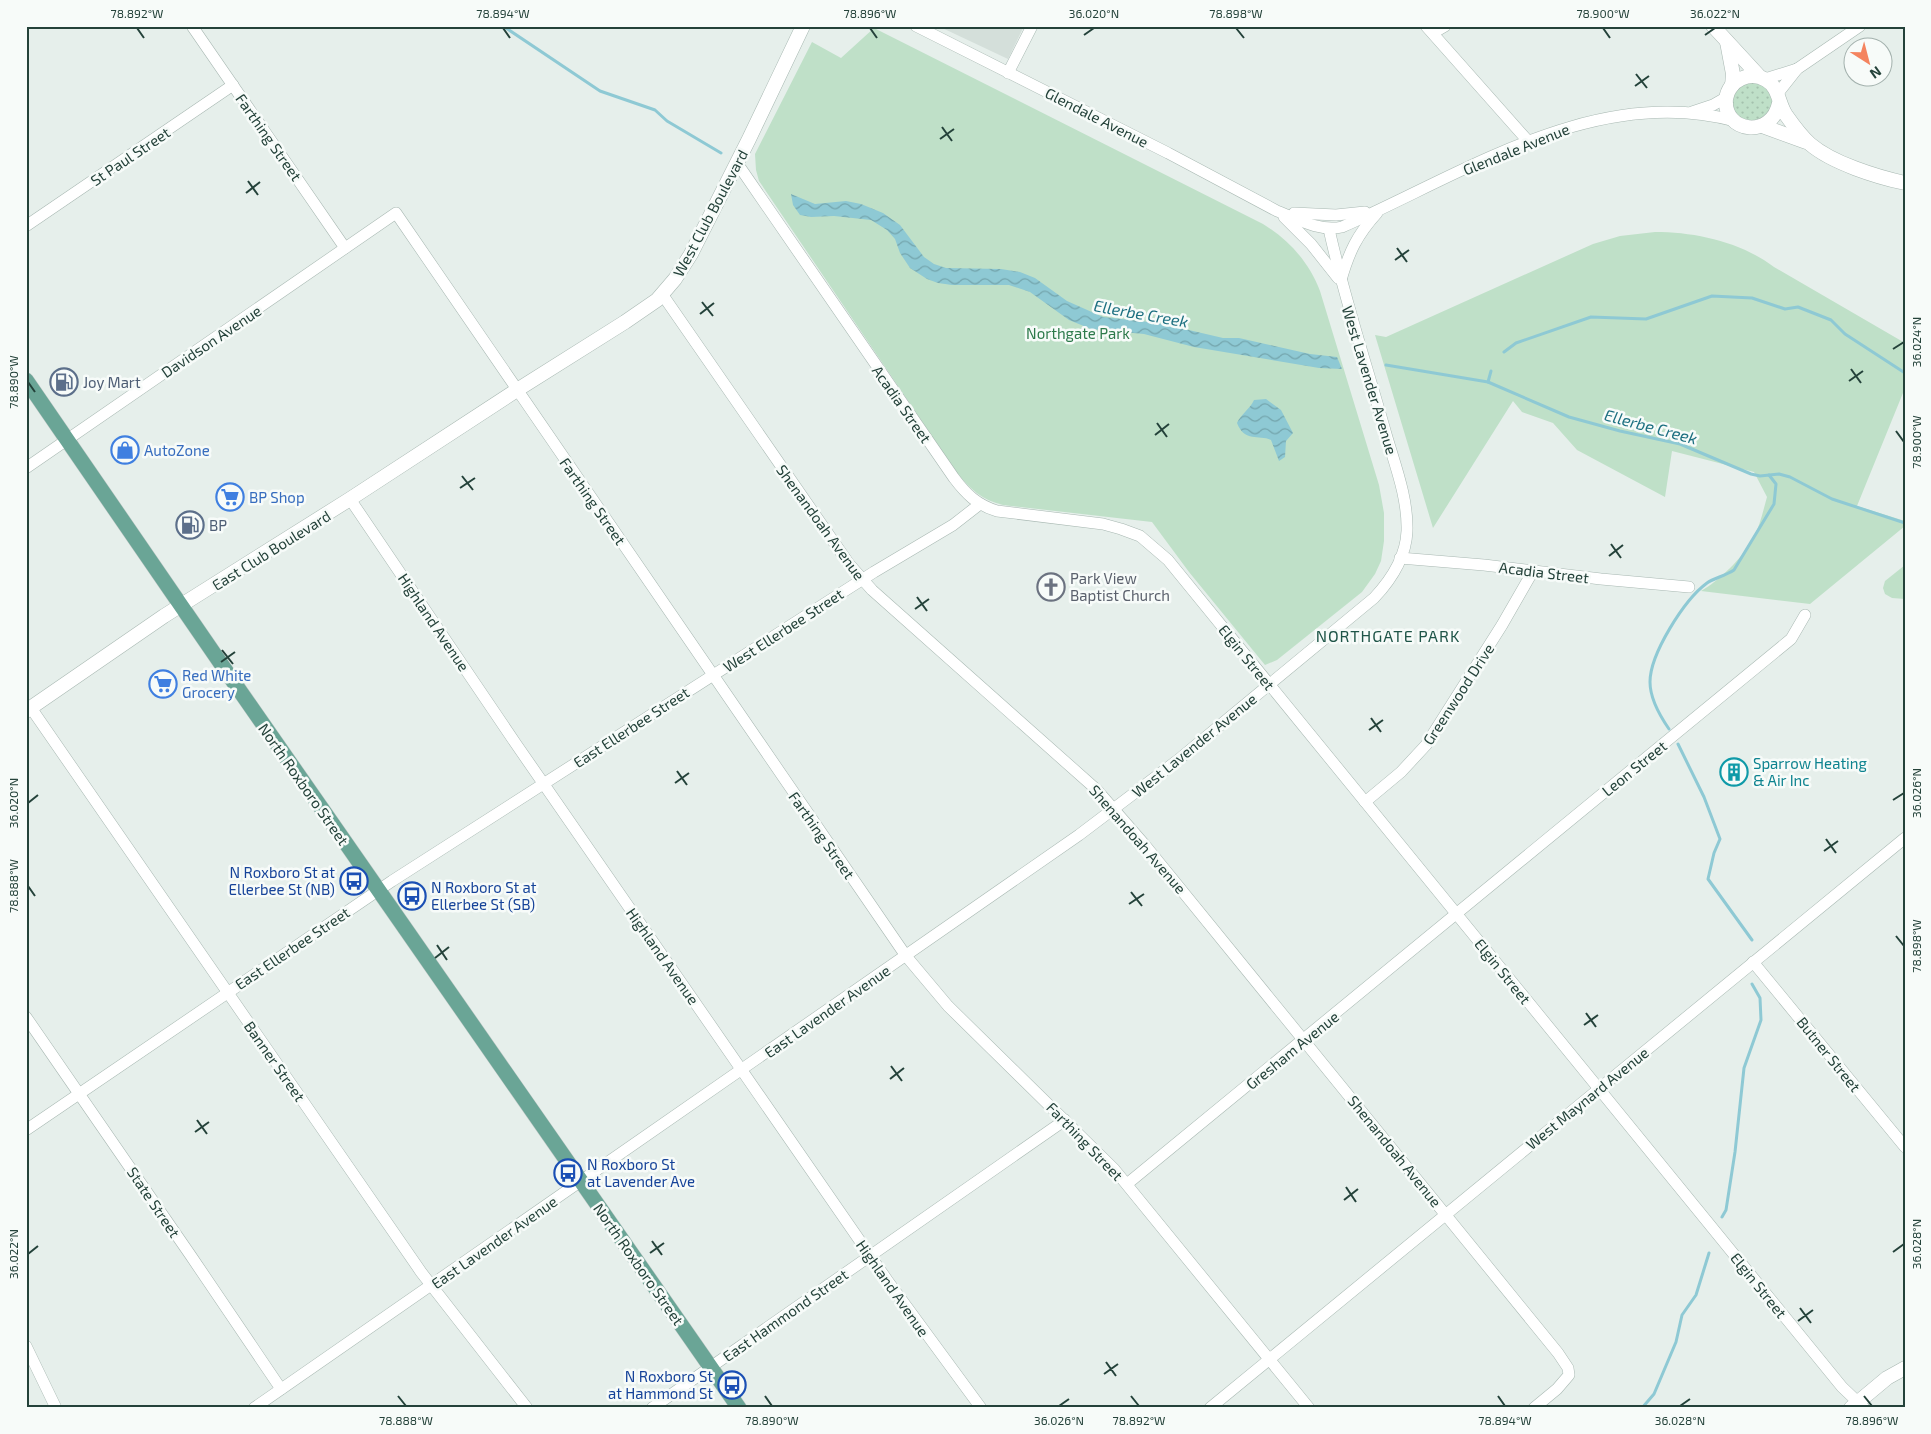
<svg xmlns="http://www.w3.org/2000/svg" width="1931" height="1434" font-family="'Exo 2',sans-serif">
	<defs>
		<pattern id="grass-dots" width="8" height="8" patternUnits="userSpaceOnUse" patternTransform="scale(1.25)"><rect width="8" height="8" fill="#bfe0c8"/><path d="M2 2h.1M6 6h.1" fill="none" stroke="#a4c1ad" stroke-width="1.8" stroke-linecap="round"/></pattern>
		<pattern id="water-waves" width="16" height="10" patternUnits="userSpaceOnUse" patternTransform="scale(1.25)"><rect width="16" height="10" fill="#8ec9d4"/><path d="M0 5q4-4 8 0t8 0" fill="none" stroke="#74a5ad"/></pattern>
	</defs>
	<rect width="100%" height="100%" fill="#e6efeb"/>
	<!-- built -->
	<polygon fill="#d4dfda" points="938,26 1024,26 1008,59"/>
	<!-- grass -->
	<polygon fill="url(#grass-dots)" points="1743,82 1762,82 1775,100 1766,120 1744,122 1733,112 1731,98"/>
	<!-- park -->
	<g fill="#bfe0c8">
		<path d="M 874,28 L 1263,224 C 1289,240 1309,262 1320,291 L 1379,485 L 1384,513 L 1384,541 L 1381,561 L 1375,574 L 1362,592 L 1277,660 L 1265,665 L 1189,572 L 1152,522 L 1003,505 C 982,500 970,489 957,473 L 759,181 L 756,170 L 755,154 L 812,42 L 841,58 Z"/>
		<path d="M 1655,232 C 1696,232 1741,242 1774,267 L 1905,343 L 1905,388 L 1857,506 L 1905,521 L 1905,526 L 1810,604 L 1701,591 C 1718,582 1745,555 1753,539 C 1760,526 1763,511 1767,497 L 1754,472 L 1672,451 L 1665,497 L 1577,450 L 1553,423 L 1522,412 L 1513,401 L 1433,528 L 1375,335 L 1386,337 L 1593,244 L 1620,236 Z"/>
		<polygon points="1905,565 1905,599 1892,598 1885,594 1883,588 1885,581"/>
	</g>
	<!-- water -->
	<g fill="url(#water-waves)">
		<polygon points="791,194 815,204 846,201 861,204 883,213 900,225 924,257 934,264 946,268 1001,269 1020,272 1035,278 1067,301 1103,317 1159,323 1223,338 1239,338 1310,354 1337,357 1342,369 1319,368 1194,347 1144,334 1091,329 1069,320 1030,292 1009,285 952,285 938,283 927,279 910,268 900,253 895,239 887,230 871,220 834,216 811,217 800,215 793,205"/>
		<path d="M 1266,399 L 1281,410 L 1293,433 L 1286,441 L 1285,457 L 1279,461 L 1271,440 C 1258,434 1245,443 1237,423 C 1241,414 1250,409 1254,400 Z"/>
	</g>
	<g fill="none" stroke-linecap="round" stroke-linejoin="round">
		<!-- stream -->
		<g stroke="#8ec9d4" stroke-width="3">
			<polyline points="503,26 600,91 655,110 667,121 721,153"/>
			<polyline points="1504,352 1516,343 1591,317 1646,319 1712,296 1752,298 1785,309 1798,307 1831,320 1845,334 1905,373"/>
			<polyline points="1386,365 1488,382 1569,417 1620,431 1680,444 1751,474 1760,476 1779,474 1790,477 1832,499 1905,523"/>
			<polyline points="1488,382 1491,371"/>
			<path d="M 1669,729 C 1660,716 1650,699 1650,682 C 1650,654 1684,600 1707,583 C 1714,578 1725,576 1734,570 L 1774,504 L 1776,484 L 1769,475"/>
			<polyline points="1678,744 1704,797 1720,839 1714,853 1708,879 1752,940"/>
			<polyline points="1722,1217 1726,1210 1735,1152 1744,1068 1761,1020 1760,998 1752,984"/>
			<polyline points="1642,1408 1654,1394 1676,1342 1682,1315 1696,1295 1709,1253"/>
		</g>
		<!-- minor casing -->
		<g stroke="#a8b8b2" stroke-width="12">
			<g id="minor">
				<polyline points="192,26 345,248"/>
				<path d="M 916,26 L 1168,153 L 1277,211 C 1297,219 1320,232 1342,227 C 1463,174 1597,83 1735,121"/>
				<polyline points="1426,26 1528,141"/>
				<polyline points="1433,33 1445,26"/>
				<polyline points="1008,73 1032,26"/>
				<polyline points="1765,79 1797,69"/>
				<polyline points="1778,93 1797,69 1860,26"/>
				<polyline points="1692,112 1713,105 1727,97"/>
				<path d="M 737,163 L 954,478 C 966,494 977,505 997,511 L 1103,524 L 1121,529 L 1140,536 L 1168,560 L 1842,1387 L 1864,1408"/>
				<polyline points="1294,213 1336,215 1365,212"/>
				<polyline points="1284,217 1311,244 1338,278"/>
				<polyline points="26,226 233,85"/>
				<path d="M 1341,280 C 1349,252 1357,235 1377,213"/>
				<polyline points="662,294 849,564 872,590 1097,790 1144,844 1558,1353 1568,1368 1569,1375 1557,1389 1534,1408"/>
				<polyline points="26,468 396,213 906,956 948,1006 1114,1169 1309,1408"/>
				<polyline points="350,499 516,744 887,1280 981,1408"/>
				<polyline points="1400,558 1484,565 1601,579 1689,587"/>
				<polyline points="31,708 421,1272 527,1408"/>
				<polyline points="1365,802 1401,772 1426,745 1502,625 1533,571"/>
				<polyline points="1753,962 1905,1147"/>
				<polyline points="26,1017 191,1256 281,1389"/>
				<polyline points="26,1130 392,881 874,572 953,525 980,504"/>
				<polyline points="1127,1184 1791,639 1805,615"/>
				<polyline points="26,1346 56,1408"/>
				<path d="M 254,1408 L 1079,835 L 1178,760 L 1374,598 C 1391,580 1406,556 1407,531 C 1408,498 1395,465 1386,434 C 1367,366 1344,298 1329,229"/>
				<polyline points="652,1408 1065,1120"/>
				<polyline points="1210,1408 1905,838"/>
			</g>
		</g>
		<!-- tertiary casing -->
		<g stroke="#a8b8b2" stroke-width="15">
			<g id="tertiary">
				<polyline points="1713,26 1759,76"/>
				<polyline points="1727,42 1733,74 1732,86"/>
				<path d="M 1779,103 C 1772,139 1723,133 1726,99 C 1729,80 1750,70 1766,80 C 1779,87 1778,103 1786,115 C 1793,125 1801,136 1810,144 C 1832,163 1877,177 1905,183"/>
				<polyline points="1762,126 1806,142"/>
				<polyline points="26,711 164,616 350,499 517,390 625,322 657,300 675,279 691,254 749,139 803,26"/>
				<polyline points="1851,1408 1887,1378 1905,1368"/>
			</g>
		</g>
		<!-- primary casing -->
		<g stroke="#c2cac8" stroke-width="16">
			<polyline id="primary" points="26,380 226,671 739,1408"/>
		</g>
		<!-- minor -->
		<use href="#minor" stroke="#fff" stroke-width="11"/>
		<!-- tertiary -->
		<use href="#tertiary" stroke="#fff" stroke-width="14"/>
		<!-- primary -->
		<use href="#primary" stroke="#6aa596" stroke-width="15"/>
	</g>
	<!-- ticks -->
	<path fill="none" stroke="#24423a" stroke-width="2" d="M 137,28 L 144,38M 503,28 L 510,38M 870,28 L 877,38M 1236,28 L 1244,38M 1603,28 L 1610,38M 1084,35 L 1094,28M 1705,35 L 1715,28M 1636,74 L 1647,88M 1635,86 L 1649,76M 942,127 L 952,141M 940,139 L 954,129M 248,181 L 258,195M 246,193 L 260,182M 1397,248 L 1407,262M 1395,260 L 1409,250M 702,302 L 713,316M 700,314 L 714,303M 1893,349 L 1904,342M 1851,369 L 1861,383M 1849,381 L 1863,371M 28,382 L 35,392M 1157,423 L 1167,437M 1896,431 L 1904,442M 1155,435 L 1169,424M 462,476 L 473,490M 460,488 L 475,478M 1611,544 L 1621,558M 1609,556 L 1623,545M 917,597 L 927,611M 915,609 L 929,599M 222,650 L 233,664M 221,662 L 235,652M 1371,718 L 1381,732M 1369,730 L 1383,720M 677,771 L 687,785M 675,783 L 689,773M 1893,800 L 1904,793M 28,803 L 38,795M 1826,839 L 1836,853M 1824,851 L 1838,841M 28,886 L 35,896M 1131,892 L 1142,906M 1129,904 L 1144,894M 1896,936 L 1904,946M 437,945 L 447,960M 435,958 L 449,947M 1586,1013 L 1596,1027M 1584,1025 L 1598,1015M 891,1066 L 902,1081M 890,1079 L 904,1068M 197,1120 L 207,1134M 195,1132 L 209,1122M 1346,1187 L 1356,1202M 1344,1200 L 1358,1189M 652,1241 L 662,1255M 1893,1252 L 1904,1244M 650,1253 L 664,1243M 28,1254 L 38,1246M 1800,1308 L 1811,1323M 1798,1321 L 1813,1310M 1106,1362 L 1116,1376M 1104,1374 L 1118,1364M 398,1396 L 406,1406M 765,1396 L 772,1406M 1131,1396 L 1139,1406M 1498,1396 L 1505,1406M 1864,1396 L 1872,1406M 1059,1406 L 1069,1399M 1680,1406 L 1690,1399"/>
	<!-- icons -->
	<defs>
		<g id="fuel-ring" transform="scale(1.4375)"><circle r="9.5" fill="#f7fbf9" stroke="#5c6f8a" stroke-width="1.5"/><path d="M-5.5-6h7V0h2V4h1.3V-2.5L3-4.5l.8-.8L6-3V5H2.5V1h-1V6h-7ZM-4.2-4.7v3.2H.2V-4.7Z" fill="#5c6f8a"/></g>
		<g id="shop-ring" transform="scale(1.4375)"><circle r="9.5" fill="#f7fbf9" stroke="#3f7fe0" stroke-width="1.5"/><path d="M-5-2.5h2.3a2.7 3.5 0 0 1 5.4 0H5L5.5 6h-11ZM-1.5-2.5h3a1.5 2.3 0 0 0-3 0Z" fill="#3f7fe0"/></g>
		<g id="supermarket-ring" transform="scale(1.4375)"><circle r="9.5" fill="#f7fbf9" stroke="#3f7fe0" stroke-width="1.5"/><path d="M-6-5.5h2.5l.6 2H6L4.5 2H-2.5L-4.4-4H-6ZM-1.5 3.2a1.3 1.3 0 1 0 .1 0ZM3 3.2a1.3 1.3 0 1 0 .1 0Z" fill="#3f7fe0"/></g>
		<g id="church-ring" transform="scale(1.4375)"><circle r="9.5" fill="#f7fbf9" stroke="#6b7280" stroke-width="1.5"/><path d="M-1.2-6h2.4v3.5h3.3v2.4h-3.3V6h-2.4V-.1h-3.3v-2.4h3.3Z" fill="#6b7280"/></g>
		<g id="building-ring" transform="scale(1.4375)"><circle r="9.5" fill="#f7fbf9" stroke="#0f9aa8" stroke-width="1.5"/><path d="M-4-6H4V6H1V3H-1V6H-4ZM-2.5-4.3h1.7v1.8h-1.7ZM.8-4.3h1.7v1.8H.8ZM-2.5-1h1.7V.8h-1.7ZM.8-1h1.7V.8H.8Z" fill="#0f9aa8"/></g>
		<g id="bus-ring" transform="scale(1.4375)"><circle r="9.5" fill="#f7fbf9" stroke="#1a4fb4" stroke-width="1.5"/><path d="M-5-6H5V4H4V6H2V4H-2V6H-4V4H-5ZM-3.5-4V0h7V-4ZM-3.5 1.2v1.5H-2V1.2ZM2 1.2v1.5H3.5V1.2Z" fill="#1a4fb4"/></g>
	</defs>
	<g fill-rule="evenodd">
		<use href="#fuel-ring" x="64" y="382"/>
		<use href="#shop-ring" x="125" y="450"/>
		<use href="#supermarket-ring" x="230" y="497"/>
		<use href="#fuel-ring" x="190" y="525"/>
		<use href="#church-ring" x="1051" y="587"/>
		<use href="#supermarket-ring" x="163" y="684"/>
		<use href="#building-ring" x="1734" y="772"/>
		<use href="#bus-ring" x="354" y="881"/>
		<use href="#bus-ring" x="412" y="896"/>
		<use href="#bus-ring" x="568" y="1173"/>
		<use href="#bus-ring" x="732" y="1385"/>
	</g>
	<g text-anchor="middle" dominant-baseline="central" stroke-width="5" stroke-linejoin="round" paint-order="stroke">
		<!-- street labels -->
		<g font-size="15" fill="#24423a" stroke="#f7fbf9">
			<text transform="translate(1097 117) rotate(27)">Glendale Avenue</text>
			<text transform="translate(269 137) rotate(55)">Farthing Street</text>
			<text transform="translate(1516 149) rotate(-22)">Glendale Avenue</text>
			<text transform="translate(130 156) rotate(-34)">St Paul Street</text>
			<text transform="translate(710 213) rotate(-62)">West Club Boulevard</text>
			<text transform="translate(211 341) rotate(-34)">Davidson Avenue</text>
			<text transform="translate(1370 380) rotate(73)">West Lavender Avenue</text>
			<text transform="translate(902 404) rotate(55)">Acadia Street</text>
			<text transform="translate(593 501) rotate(55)">Farthing Street</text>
			<text transform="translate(821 522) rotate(54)">Shenandoah Avenue</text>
			<text transform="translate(271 550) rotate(-32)">East Club Boulevard</text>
			<text transform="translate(1544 572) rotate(7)">Acadia Street</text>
			<text transform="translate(434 622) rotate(56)">Highland Avenue</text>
			<text transform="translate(783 630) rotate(-33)">West Ellerbee Street</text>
			<text transform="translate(1247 657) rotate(51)">Elgin Street</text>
			<text transform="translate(1458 694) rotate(-57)">Greenwood Drive</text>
			<text transform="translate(631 727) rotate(-33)">East Ellerbee Street</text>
			<text transform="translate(1194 745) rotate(-39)">West Lavender Avenue</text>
			<text transform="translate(1634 768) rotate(-39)">Leon Street</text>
			<text transform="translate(304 784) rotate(55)">North Roxboro Street</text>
			<text transform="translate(822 835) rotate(55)">Farthing Street</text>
			<text transform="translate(1138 839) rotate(49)">Shenandoah Avenue</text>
			<text transform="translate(292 948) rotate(-34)">East Ellerbee Street</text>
			<text transform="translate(663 956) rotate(55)">Highland Avenue</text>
			<text transform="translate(1503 971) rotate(51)">Elgin Street</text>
			<text transform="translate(827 1011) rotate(-35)">East Lavender Avenue</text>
			<text transform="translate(1292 1050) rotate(-39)">Gresham Avenue</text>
			<text transform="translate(1829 1054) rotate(51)">Butner Street</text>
			<text transform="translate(275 1061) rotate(55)">Banner Street</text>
			<text transform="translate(1587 1098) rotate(-39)">West Maynard Avenue</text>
			<text transform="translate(1085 1141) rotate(46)">Farthing Street</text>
			<text transform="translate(1395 1151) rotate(51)">Shenandoah Avenue</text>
			<text transform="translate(154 1202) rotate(56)">State Street</text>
			<text transform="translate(494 1242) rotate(-35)">East Lavender Avenue</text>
			<text transform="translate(639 1264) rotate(55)">North Roxboro Street</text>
			<text transform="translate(1759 1285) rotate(51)">Elgin Street</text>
			<text transform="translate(893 1288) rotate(55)">Highland Avenue</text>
			<text transform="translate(785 1315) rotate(-35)">East Hammond Street</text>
		</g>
		<!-- park labels -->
		<g font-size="15" fill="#2d7a4b" stroke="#f7fbf9">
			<text x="1078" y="333">Northgate Park</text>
		</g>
		<!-- service labels -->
		<g font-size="15" fill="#4e5e75" stroke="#f7fbf9" text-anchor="start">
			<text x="83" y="382">Joy Mart</text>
			<text x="209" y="525">BP</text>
		</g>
		<!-- shop labels -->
		<g font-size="15" fill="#366cbe" stroke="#f7fbf9" text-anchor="start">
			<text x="144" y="450">AutoZone</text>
			<text x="249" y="497">BP Shop</text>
			<text x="182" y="675">Red White<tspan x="182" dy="17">Grocery</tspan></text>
		</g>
		<!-- worship labels -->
		<g font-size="15" fill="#5b616d" stroke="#f7fbf9" text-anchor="start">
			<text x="1070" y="578">Park View<tspan x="1070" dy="17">Baptist Church</tspan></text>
		</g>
		<!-- culture labels -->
		<g font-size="15" fill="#0d838f" stroke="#f7fbf9" text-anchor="start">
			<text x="1753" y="763">Sparrow Heating<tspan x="1753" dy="17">&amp; Air Inc</tspan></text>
		</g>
		<!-- transit labels -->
		<g font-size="15" fill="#164399" stroke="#f7fbf9" text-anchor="end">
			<text x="335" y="872">N Roxboro St at<tspan x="335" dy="17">Ellerbee St (NB)</tspan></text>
			<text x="431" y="887" text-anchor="start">N Roxboro St at<tspan x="431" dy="17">Ellerbee St (SB)</tspan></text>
			<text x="587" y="1164" text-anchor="start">N Roxboro St<tspan x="587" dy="17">at Lavender Ave</tspan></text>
			<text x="713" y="1376">N Roxboro St<tspan x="713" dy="17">at Hammond St</tspan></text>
		</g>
		<!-- water labels -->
		<g font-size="16" font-style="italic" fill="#1c6f80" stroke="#f7fbf9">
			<text transform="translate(1141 313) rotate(10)">Ellerbe Creek</text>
			<text transform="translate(1651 426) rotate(15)">Ellerbe Creek</text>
		</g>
		<!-- neighbourhood labels -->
		<g font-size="16" letter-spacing="1" fill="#1f5548" stroke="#f7fbf9">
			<text x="1388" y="635">NORTHGATE PARK</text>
		</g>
	</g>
	<!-- border -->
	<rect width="1931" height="1434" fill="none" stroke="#f7fbf9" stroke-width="55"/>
	<!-- north arrow -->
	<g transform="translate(1868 62) rotate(144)"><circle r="24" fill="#f7fbf9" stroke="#a3b1ad"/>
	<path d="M0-4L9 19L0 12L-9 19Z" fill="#f4845f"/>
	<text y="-8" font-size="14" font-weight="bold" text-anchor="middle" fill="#24423a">N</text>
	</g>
	<rect x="28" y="28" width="1876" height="1378" fill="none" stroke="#24423a" stroke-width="2"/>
	<g font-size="12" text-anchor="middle" fill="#24423a">
		<text x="137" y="18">78.892°W</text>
		<text x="503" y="18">78.894°W</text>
		<text x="870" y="18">78.896°W</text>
		<text x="1094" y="18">36.020°N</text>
		<text x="1236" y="18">78.898°W</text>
		<text x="1603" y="18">78.900°W</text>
		<text x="1715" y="18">36.022°N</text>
		<text transform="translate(1917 342) rotate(-90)" y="4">36.024°N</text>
		<text transform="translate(14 382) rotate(-90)" y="4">78.890°W</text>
		<text transform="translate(1917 442) rotate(-90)" y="4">78.900°W</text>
		<text transform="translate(1917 793) rotate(-90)" y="4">36.026°N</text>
		<text transform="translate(14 803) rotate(-90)" y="4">36.020°N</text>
		<text transform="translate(14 886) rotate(-90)" y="4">78.888°W</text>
		<text transform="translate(1917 946) rotate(-90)" y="4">78.898°W</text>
		<text transform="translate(1917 1244) rotate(-90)" y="4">36.028°N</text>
		<text transform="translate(14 1254) rotate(-90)" y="4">36.022°N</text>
		<text x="406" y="1425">78.888°W</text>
		<text x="772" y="1425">78.890°W</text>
		<text x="1059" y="1425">36.026°N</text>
		<text x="1139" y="1425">78.892°W</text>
		<text x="1505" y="1425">78.894°W</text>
		<text x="1680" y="1425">36.028°N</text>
		<text x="1872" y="1425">78.896°W</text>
	</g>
</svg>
